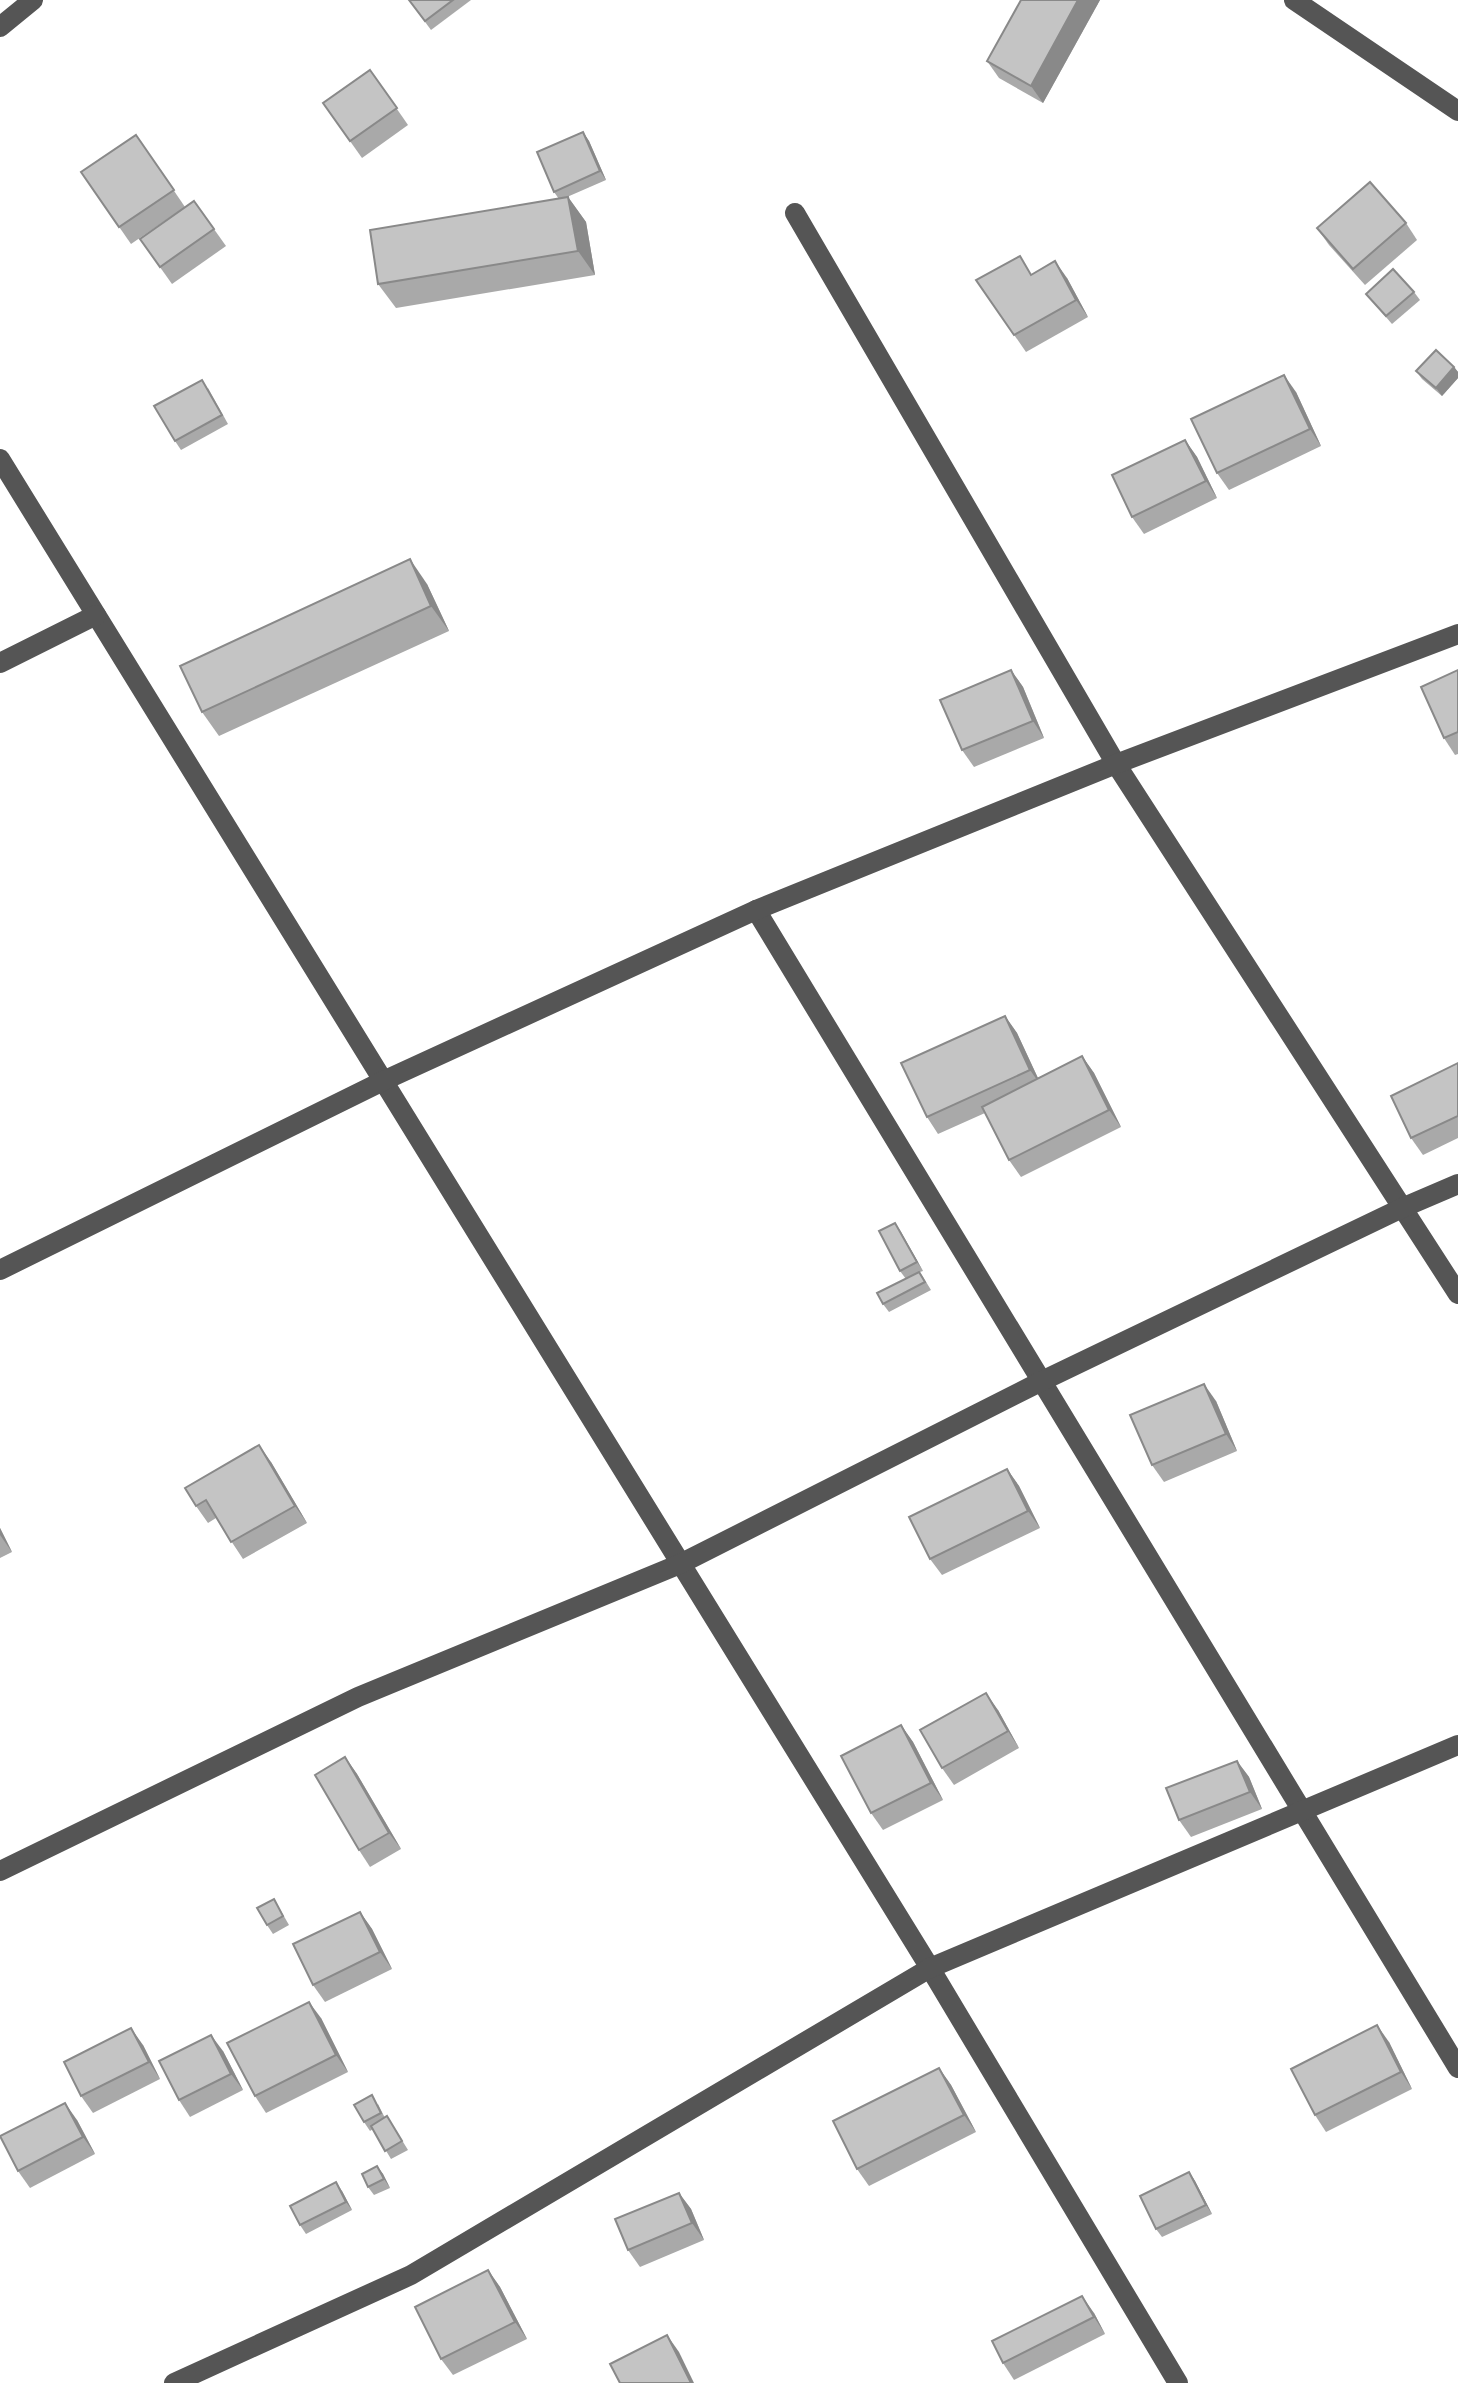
<svg xmlns="http://www.w3.org/2000/svg" width="1458" height="2383" font-family="'Varela Round',sans-serif">
	<rect width="100%" height="100%" fill="#fff"/>
	<g fill="none" stroke-linecap="round" stroke-linejoin="round">
		<!-- minor -->
		<g stroke="#555" stroke-width="20">
			<polyline points="1294,0 1458,111"/>
			<polyline points="0,27 33,0"/>
			<polyline points="795,213 1116,764 1458,1294"/>
			<polyline points="0,459 930,1968 1178,2383"/>
			<polyline points="0,663 96,615"/>
			<polyline points="756,910 1458,2068"/>
			<polyline points="0,1270 383,1081 756,910 1116,764 1458,634"/>
			<polyline points="0,1871 358,1697 680,1564 1042,1381 1402,1208 1458,1184"/>
			<polyline points="174,2383 411,2275 930,1968 1458,1745"/>
		</g>
	</g>
	<!-- wall -->
	<g fill="#a9a9a9">
		<polygon points="409,0 471,0 431,30"/>
		<polygon points="1021,0 1100,0 1043,103 999,78 987,61"/>
		<polygon points="370,70 408,125 362,158 323,103"/>
		<polygon points="583,132 589,141 606,180 567,197 568,197 586,222 595,275 396,308 378,284 559,199 554,192"/>
		<polygon points="136,135 185,207 131,244 81,172"/>
		<polygon points="194,201 226,246 172,284 140,239"/>
		<polygon points="1406,223 1417,240 1365,285 1329,245 1317,228"/>
		<polygon points="1032,274 1067,278 1088,317 1026,352 976,280"/>
		<polygon points="1414,292 1420,300 1392,324 1366,294"/>
		<polygon points="1454,367 1458,372 1458,378 1442,396 1422,379 1416,371"/>
		<polygon points="208,388 228,424 181,450 175,441"/>
		<polygon points="1296,392 1321,446 1229,490 1217,473"/>
		<polygon points="1185,440 1197,457 1217,498 1144,534 1132,517"/>
		<polygon points="427,584 449,631 219,736 202,712"/>
		<polygon points="1011,670 1023,687 1044,738 974,767 962,750"/>
		<polygon points="1458,670 1458,754 1455,755 1444,738"/>
		<polygon points="1005,1016 1017,1033 1038,1078 1082,1056 1094,1073 1121,1127 1021,1177 1009,1160 985,1113 938,1134 927,1117"/>
		<polygon points="1458,1063 1458,1138 1423,1155 1411,1138"/>
		<polygon points="895,1223 923,1271 920,1272 931,1290 889,1312 883,1304 906,1279 900,1271"/>
		<polygon points="1216,1401 1237,1451 1164,1482 1152,1465"/>
		<polygon points="271,1462 307,1523 243,1559 216,1518 208,1523 196,1506"/>
		<polygon points="1007,1469 1019,1486 1040,1528 942,1575 930,1559"/>
		<polygon points="0,1528 12,1552 0,1558"/>
		<polygon points="998,1710 1019,1748 954,1785 942,1768"/>
		<polygon points="901,1725 913,1742 943,1800 883,1830 871,1813"/>
		<polygon points="345,1757 357,1774 401,1849 370,1867 359,1850"/>
		<polygon points="1237,1761 1249,1777 1262,1809 1191,1837 1179,1820"/>
		<polygon points="274,1899 289,1925 273,1934 267,1925"/>
		<polygon points="360,1912 372,1929 392,1969 325,2002 313,1985"/>
		<polygon points="321,2018 348,2072 266,2113 255,2096"/>
		<polygon points="1389,2042 1412,2089 1326,2132 1315,2115"/>
		<polygon points="143,2045 160,2079 93,2113 81,2096"/>
		<polygon points="223,2051 243,2090 190,2117 179,2100"/>
		<polygon points="939,2068 951,2085 976,2132 869,2186 857,2169"/>
		<polygon points="378,2104 385,2118 387,2116 408,2150 391,2159 373,2129 370,2131 364,2122"/>
		<polygon points="77,2120 95,2154 30,2188 18,2171"/>
		<polygon points="377,2166 383,2174 390,2188 374,2195 368,2187"/>
		<polygon points="1189,2172 1195,2181 1212,2214 1162,2237 1156,2229"/>
		<polygon points="342,2191 352,2210 306,2234 300,2225"/>
		<polygon points="679,2193 691,2209 704,2240 640,2267 628,2250"/>
		<polygon points="488,2270 500,2287 527,2339 453,2375 441,2359"/>
		<polygon points="1094,2313 1105,2334 1014,2380 1003,2363"/>
	</g>
	<!-- shaded-wall -->
	<g fill="#898989">
		<polygon points="1078,0 1100,0 1043,103 1031,86"/>
		<polygon points="583,132 589,141 606,180 600,171"/>
		<polygon points="568,197 586,222 595,275 578,251"/>
		<polygon points="1055,261 1067,278 1088,317 1076,300"/>
		<polygon points="1454,367 1458,372 1458,378 1442,396 1436,388"/>
		<polygon points="1284,375 1296,392 1321,446 1310,429"/>
		<polygon points="1185,440 1197,457 1217,498 1206,481"/>
		<polygon points="410,559 427,584 449,631 431,606"/>
		<polygon points="1011,670 1023,687 1044,738 1033,721"/>
		<polygon points="1005,1016 1017,1033 1042,1087 1030,1070"/>
		<polygon points="1082,1056 1094,1073 1121,1127 1109,1110"/>
		<polygon points="895,1223 901,1232 923,1271 917,1262"/>
		<polygon points="1204,1384 1216,1401 1237,1451 1226,1434"/>
		<polygon points="259,1445 271,1462 307,1523 295,1506"/>
		<polygon points="1007,1469 1019,1486 1040,1528 1028,1511"/>
		<polygon points="0,1528 12,1552 0,1535"/>
		<polygon points="986,1693 998,1710 1019,1748 1008,1731"/>
		<polygon points="901,1725 913,1742 943,1800 931,1783"/>
		<polygon points="345,1757 357,1774 401,1849 389,1833"/>
		<polygon points="1237,1761 1249,1777 1262,1809 1250,1792"/>
		<polygon points="360,1912 372,1929 392,1969 380,1952"/>
		<polygon points="309,2002 321,2018 348,2072 336,2055"/>
		<polygon points="1377,2025 1389,2042 1412,2089 1401,2072"/>
		<polygon points="131,2028 143,2045 160,2079 149,2062"/>
		<polygon points="211,2035 223,2051 243,2090 231,2074"/>
		<polygon points="939,2068 951,2085 976,2132 964,2115"/>
		<polygon points="65,2103 77,2120 95,2154 83,2137"/>
		<polygon points="377,2166 383,2174 390,2188 384,2179"/>
		<polygon points="1189,2172 1195,2181 1212,2214 1206,2205"/>
		<polygon points="336,2182 342,2191 352,2210 346,2202"/>
		<polygon points="679,2193 691,2209 704,2240 692,2223"/>
		<polygon points="488,2270 500,2287 527,2339 515,2322"/>
		<polygon points="1082,2296 1094,2313 1105,2334 1094,2317"/>
		<polygon points="667,2335 679,2352 694,2383 691,2383"/>
	</g>
	<!-- building -->
	<g fill="#c4c4c4" stroke="#898989" stroke-width="2">
		<polygon points="409,0 453,0 425,21"/>
		<polygon points="1021,0 1078,0 1031,86 987,61"/>
		<polygon points="370,70 397,108 350,141 323,103"/>
		<polygon points="583,132 600,171 554,192 537,152"/>
		<polygon points="136,135 174,190 119,227 81,172"/>
		<polygon points="1370,182 1406,223 1353,269 1317,228"/>
		<polygon points="568,197 578,251 378,284 370,230"/>
		<polygon points="194,201 214,229 160,267 140,239"/>
		<polygon points="1020,256 1031,275 1055,261 1076,300 1014,335 976,280"/>
		<polygon points="1393,269 1414,292 1386,316 1366,294"/>
		<polygon points="1436,350 1454,367 1436,388 1416,371"/>
		<polygon points="1284,375 1310,429 1217,473 1191,419"/>
		<polygon points="202,380 222,415 175,441 154,406"/>
		<polygon points="1185,440 1206,481 1132,517 1112,475"/>
		<polygon points="410,559 431,606 202,712 180,666"/>
		<polygon points="1011,670 1033,721 962,750 940,700"/>
		<polygon points="1458,670 1458,732 1444,738 1421,687"/>
		<polygon points="1005,1016 1030,1070 927,1117 901,1063"/>
		<polygon points="1082,1056 1109,1110 1009,1160 982,1107"/>
		<polygon points="1458,1063 1458,1116 1411,1138 1391,1096"/>
		<polygon points="895,1223 917,1262 900,1271 879,1231"/>
		<polygon points="919,1272 925,1282 883,1304 877,1293"/>
		<polygon points="1204,1384 1226,1434 1152,1465 1130,1415"/>
		<polygon points="259,1445 295,1506 231,1542 206,1500 196,1506 185,1488"/>
		<polygon points="1007,1469 1028,1511 930,1559 909,1517"/>
		<polygon points="986,1693 1008,1731 942,1768 920,1730"/>
		<polygon points="901,1725 931,1783 871,1813 841,1756"/>
		<polygon points="345,1757 389,1833 359,1850 315,1775"/>
		<polygon points="1237,1761 1250,1792 1179,1820 1166,1788"/>
		<polygon points="274,1899 283,1916 267,1925 257,1908"/>
		<polygon points="360,1912 380,1952 313,1985 293,1944"/>
		<polygon points="309,2002 336,2055 255,2096 227,2043"/>
		<polygon points="1377,2025 1401,2072 1315,2115 1291,2069"/>
		<polygon points="131,2028 149,2062 81,2096 64,2062"/>
		<polygon points="211,2035 231,2074 179,2100 159,2061"/>
		<polygon points="939,2068 964,2115 857,2169 833,2121"/>
		<polygon points="372,2095 381,2113 364,2122 354,2105"/>
		<polygon points="65,2103 83,2137 18,2171 0,2136"/>
		<polygon points="387,2116 402,2141 385,2151 371,2126"/>
		<polygon points="377,2166 384,2179 368,2187 362,2174"/>
		<polygon points="1189,2172 1206,2205 1156,2229 1140,2196"/>
		<polygon points="336,2182 346,2202 300,2225 290,2206"/>
		<polygon points="679,2193 692,2223 628,2250 615,2219"/>
		<polygon points="488,2270 515,2322 441,2359 415,2307"/>
		<polygon points="1082,2296 1094,2317 1003,2363 992,2341"/>
		<polygon points="667,2335 691,2383 620,2383 610,2364"/>
	</g>
</svg>
